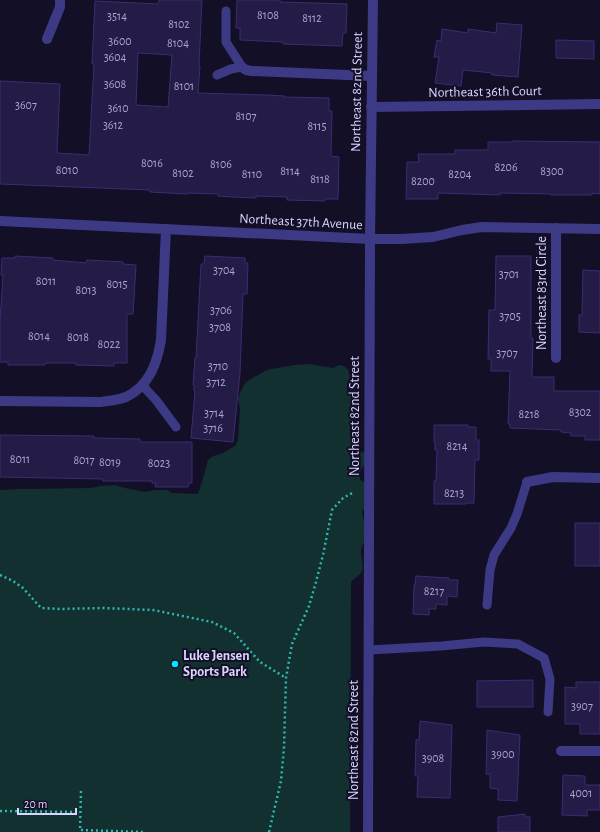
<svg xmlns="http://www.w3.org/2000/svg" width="600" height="832" font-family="'Alegreya Sans',sans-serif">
	<rect width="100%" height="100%" fill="#130f26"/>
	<!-- green -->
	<path fill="#12302f" d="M 309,364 L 333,368 L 339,365 L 344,366 L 348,370 L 350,376 L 347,384 L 347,390 C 357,396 363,406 357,418 C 352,426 350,424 350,435 L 359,440 L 359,448 L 361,452 L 366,452 L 366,464 L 364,465 L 360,472 L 360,480 L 371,485 L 366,506 L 362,512 C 363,519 366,527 366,534 C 366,540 361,546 361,552 C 361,558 364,565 362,571 C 360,576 354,578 351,582 L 350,832 L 0,832 L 0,490 C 10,490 19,488 29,489 L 90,488 L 101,486 L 115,485 L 125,488 L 145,492 L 155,490 L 167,490 L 172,493 L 198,494 L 204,475 L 208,460 L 213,456 L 221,454 L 235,446 L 238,440 L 240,409 L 238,399 L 240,393 L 245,383 L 249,380 L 267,370 L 294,365 Z"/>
	<!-- building -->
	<g fill="#241b47" stroke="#3b2d73" fill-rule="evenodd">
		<path d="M 159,0 L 202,0 L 199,65 L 200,66 L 198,93 L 265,95 L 284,96 L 284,97 L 329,98 L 329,111 L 332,111 L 331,156 L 339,157 L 338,199 L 325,199 L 325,201 L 287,200 L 287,197 L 256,196 L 256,198 L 233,197 L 218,196 L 218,194 L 187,193 L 187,194 L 150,192 L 150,190 L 0,184 L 0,81 L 60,84 L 57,153 L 89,155 L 94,64 L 92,64 L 95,1 L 158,4 ZM 138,53 L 172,55 L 168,107 L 136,105 Z"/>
		<polygon points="237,0 280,0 280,2 347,4 346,33 343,33 342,46 283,44 283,42 240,40 240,28 236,28"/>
		<polygon points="497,23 522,25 518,77 492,75 492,73 463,70 461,86 435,83 439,57 434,57 437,40 441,41 442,29 468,33 468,29 496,33"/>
		<polygon points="556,40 594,41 594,59 556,58"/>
		<polygon points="512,141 600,142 600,194 592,193 592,195 551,195 551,194 500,193 500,195 438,193 438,199 406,199 407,162 419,162 418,154 455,154 455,150 488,150 488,142 512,142"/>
		<polygon points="15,256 53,258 53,260 86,263 87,260 123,262 123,264 136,265 133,314 127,314 127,363 114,363 114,366 76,365 76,363 45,363 45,365 8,365 8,362 0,362 0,321 3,275 1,275 2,258 15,258"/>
		<polygon points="205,256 245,258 245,263 248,263 247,294 243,294 240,373 233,442 191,438 195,391 194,391 194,385 193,385 195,358 196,358 201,264 204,264"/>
		<polygon points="496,256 531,256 531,338 533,338 532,377 554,377 554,391 600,391 600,440 585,440 585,436 571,436 571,433 561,432 561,430 510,428 510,424 508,424 510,371 491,371 491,359 488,359 489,310 495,310"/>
		<polygon points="583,270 600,271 600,333 579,332 579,315 582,315"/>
		<polygon points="434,425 468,425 468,427 476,427 476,440 479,440 479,460 475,460 474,503 466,503 466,504 434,504 434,481 436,481 437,450 435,450 435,442 434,442"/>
		<polygon points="0,435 94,436 94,438 140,439 140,442 192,442 192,483 189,483 188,487 155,487 156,483 152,483 152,481 103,481 103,479 0,477"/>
		<rect x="575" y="523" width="25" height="43"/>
		<polygon points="416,576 449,578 449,580 458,580 457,597 447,596 447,605 436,604 436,609 429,609 429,615 413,614 414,585 415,585"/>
		<polygon points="533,680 533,707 477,707 477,681"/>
		<polygon points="576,682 600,682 600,734 580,734 580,724 565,724 565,687 576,688"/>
		<polygon points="420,721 452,725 450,798 417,797 418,776 415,776 416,740 419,740"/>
		<polygon points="487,730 520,735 517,801 498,800 498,789 490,788 490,774 486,774"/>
		<polygon points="563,775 585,776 585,785 600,785 600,810 587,810 587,816 562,815"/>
		<polygon points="525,814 525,817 530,817 530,832 498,832 498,817"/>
	</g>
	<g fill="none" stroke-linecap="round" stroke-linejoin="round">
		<!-- path -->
		<g stroke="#2fb8b0" stroke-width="2.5" stroke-dasharray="2 3" stroke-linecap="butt">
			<polyline points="0,575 13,581 23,588 41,608 62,609 103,608 153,610 212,622 234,633 260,662 286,678"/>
			<polyline points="81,791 80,830 145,832"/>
			<polyline points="0,811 80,812"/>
			<polyline points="269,832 281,781 284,747 286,678 292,644 309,606 316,582 323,555 332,510 343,498 354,492"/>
		</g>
		<!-- lane -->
		<g stroke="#3d3a85" stroke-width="9">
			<polyline points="217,75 231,69 242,67 226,42 226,11"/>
			<polyline points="142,385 156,400 176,427"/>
			<polyline points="487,605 490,570 494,555 511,528 517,514 527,482"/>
			<polyline points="369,650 441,646 484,642 518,644 544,658 550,679 548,712"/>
		</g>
		<!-- street -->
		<g stroke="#3d3a85" stroke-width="10">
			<polyline points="47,39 60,7 60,0"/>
			<polyline points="242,67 246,70 252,71 371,76"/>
			<polyline points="371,107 600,104"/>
			<polyline points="0,221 370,239 402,239 433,237 462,230 482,227 600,229"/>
			<polyline points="556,358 556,228"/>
			<path d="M 0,401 L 101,402 C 109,401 118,400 126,397 C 149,386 157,364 161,340 L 166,229"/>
			<polyline points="527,482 553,477 600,478"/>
			<polyline points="561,751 600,751"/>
			<polyline points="368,832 370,239 373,0"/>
		</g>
	</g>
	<!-- markers -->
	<circle fill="#00e5ff" stroke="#130f26" stroke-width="1.5" cx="175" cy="664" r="4"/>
	<g text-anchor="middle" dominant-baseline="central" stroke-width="4" stroke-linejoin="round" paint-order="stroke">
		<!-- number labels -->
		<g font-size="12" fill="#aca6d1">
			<text x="268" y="15">8108</text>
			<text x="117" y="16">3514</text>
			<text x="312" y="18">8112</text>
			<text x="179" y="24">8102</text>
			<text x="120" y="41">3600</text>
			<text x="178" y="43">8104</text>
			<text x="115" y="57">3604</text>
			<text x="115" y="84">3608</text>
			<text x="184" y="86">8101</text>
			<text x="26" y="105">3607</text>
			<text x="118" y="108">3610</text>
			<text x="246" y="116">8107</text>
			<text x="113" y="125">3612</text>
			<text x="317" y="126">8115</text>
			<text x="152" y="163">8016</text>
			<text x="221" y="164">8106</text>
			<text x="506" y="167">8206</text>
			<text x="67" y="170">8010</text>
			<text x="290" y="171">8114</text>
			<text x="552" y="171">8300</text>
			<text x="183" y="173">8102</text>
			<text x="252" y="174">8110</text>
			<text x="460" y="174">8204</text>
			<text x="320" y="179">8118</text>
			<text x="423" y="181">8200</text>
			<text x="224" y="270">3704</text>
			<text x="509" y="274">3701</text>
			<text x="46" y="281">8011</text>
			<text x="117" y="284">8015</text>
			<text x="86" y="290">8013</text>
			<text x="221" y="310">3706</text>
			<text x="510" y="316">3705</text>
			<text x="220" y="327">3708</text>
			<text x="39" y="336">8014</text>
			<text x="78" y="337">8018</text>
			<text x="109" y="344">8022</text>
			<text x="507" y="353">3707</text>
			<text x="218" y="366">3710</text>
			<text x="216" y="382">3712</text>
			<text x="580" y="412">8302</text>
			<text x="214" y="413">3714</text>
			<text x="529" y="414">8218</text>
			<text x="213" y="428">3716</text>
			<text x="457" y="446">8214</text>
			<text x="20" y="459">8011</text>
			<text x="84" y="460">8017</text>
			<text x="110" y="462">8019</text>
			<text x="159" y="463">8023</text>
			<text x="454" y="493">8213</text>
			<text x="434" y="591">8217</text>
			<text x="582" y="706">3907</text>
			<text x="503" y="754">3900</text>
			<text x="433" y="758">3908</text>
			<text x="581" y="793">4001</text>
		</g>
		<!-- street labels -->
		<g font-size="14" fill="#d9d4ff" stroke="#130f26">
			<text transform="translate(357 92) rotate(-89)">Northeast 82nd Street</text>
			<text transform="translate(485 92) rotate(-1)">Northeast 36th Court</text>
			<text transform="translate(301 222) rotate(3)">Northeast 37th Avenue</text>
			<text transform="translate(542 293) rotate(-90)">Northeast 83rd Circle</text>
			<text transform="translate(355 416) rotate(-90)">Northeast 82nd Street</text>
			<text transform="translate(354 740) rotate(-90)">Northeast 82nd Street</text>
		</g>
		<!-- poi labels -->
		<g font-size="14" font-weight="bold" fill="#d9d4ff" stroke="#130f26" text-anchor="start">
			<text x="183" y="656">Luke Jensen<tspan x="183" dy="16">Sports Park</tspan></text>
		</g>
	</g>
	<!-- scale -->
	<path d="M18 808v6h58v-6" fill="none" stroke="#d9d4ff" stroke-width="2"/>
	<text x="24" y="808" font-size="12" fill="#d9d4ff" stroke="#130f26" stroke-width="3" paint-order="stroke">20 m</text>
</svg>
